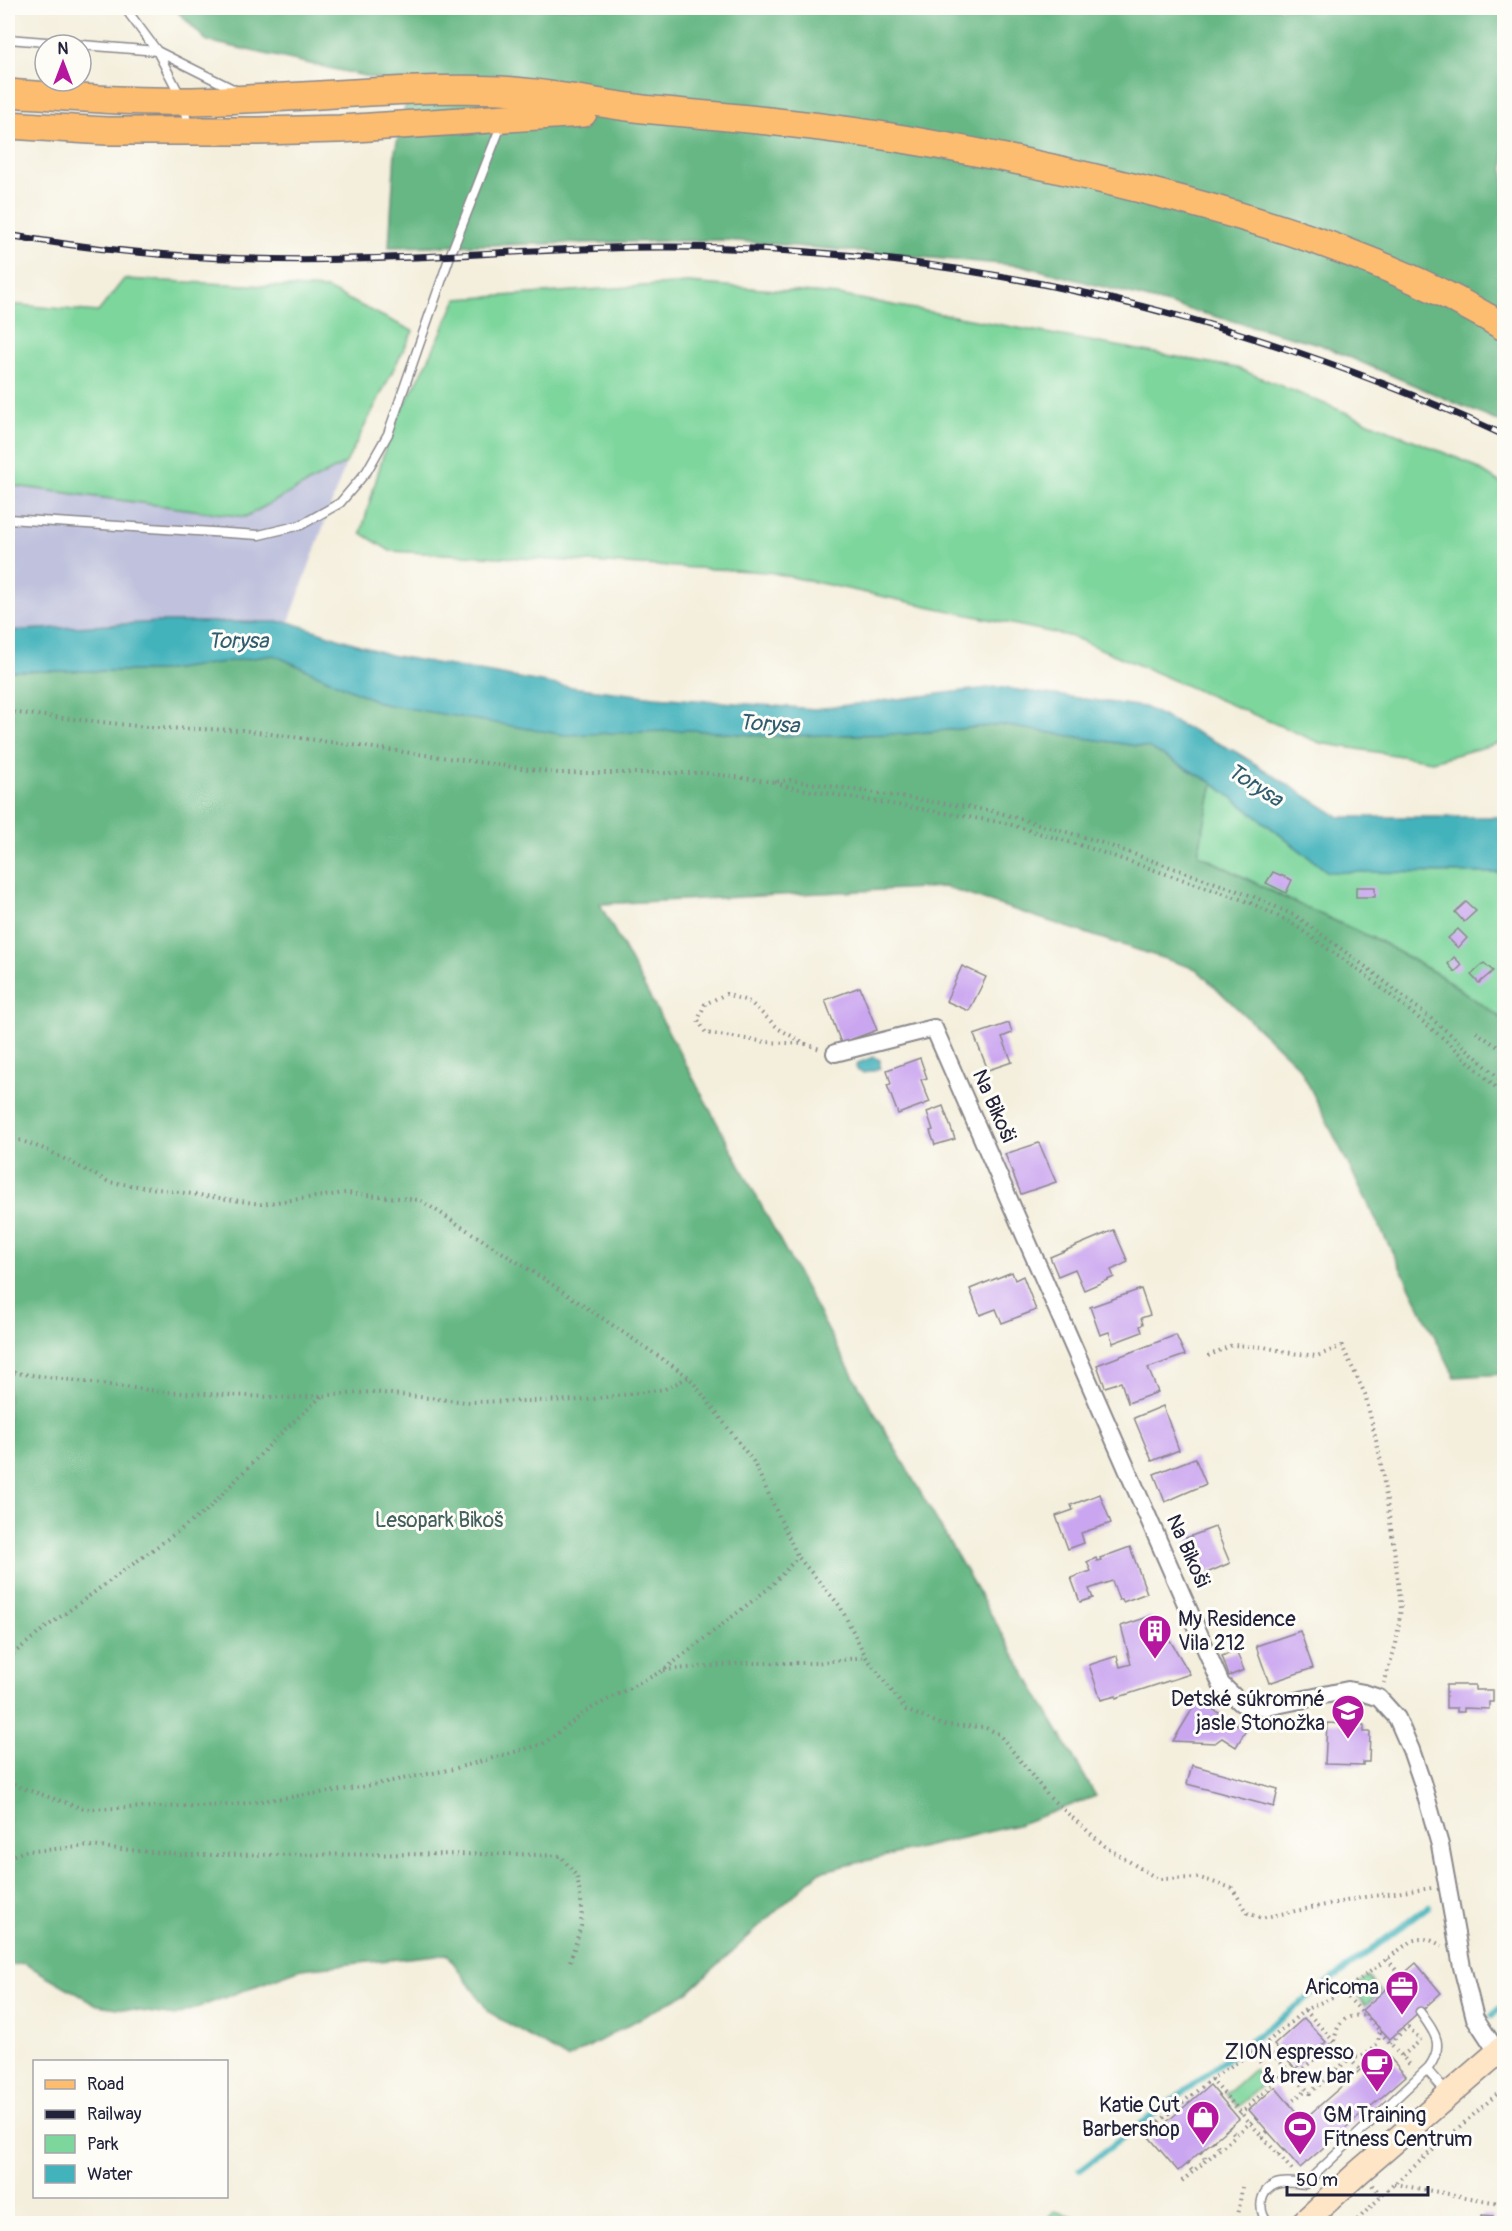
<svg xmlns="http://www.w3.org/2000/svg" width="1512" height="2231" font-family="Pangolin,sans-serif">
	<rect width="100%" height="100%" fill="#fdfcf7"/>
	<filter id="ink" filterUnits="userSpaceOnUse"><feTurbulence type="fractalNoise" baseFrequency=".0167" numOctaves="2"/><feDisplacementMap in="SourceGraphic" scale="12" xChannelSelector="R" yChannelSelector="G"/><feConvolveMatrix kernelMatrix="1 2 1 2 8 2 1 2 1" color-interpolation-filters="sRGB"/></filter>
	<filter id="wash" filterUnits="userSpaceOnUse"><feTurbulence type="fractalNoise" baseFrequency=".008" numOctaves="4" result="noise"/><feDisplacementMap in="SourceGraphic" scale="24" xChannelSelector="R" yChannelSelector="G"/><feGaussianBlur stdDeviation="1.35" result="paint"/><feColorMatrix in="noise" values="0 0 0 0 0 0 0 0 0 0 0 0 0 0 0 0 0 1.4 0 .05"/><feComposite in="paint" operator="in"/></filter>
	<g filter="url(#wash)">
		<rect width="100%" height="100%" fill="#f4efdd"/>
		<!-- industrial -->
		<polygon fill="#c0c2dd" points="346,463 289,622 159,622 8,631 8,485 245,517"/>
		<!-- green -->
		<g fill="#7dd69c" stroke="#507c6c" stroke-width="1.5">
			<polygon points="124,279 327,289 413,331 346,463 245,517 8,485 8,304 98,312"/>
			<polygon points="688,283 838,295 1237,368 1469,463 1504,485 1504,742 1432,761 1320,743 1073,637 768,572 390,551 361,533 390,431 425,367 457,299"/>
			<polygon points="1213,783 1328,872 1504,873 1504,1020 1439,975 1379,941 1289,900 1198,854"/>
			<polygon points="1368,1976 1381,1992 1365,2005 1352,1989"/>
			<polygon points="1254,2069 1266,2082 1238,2107 1226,2094"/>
			<polygon points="1054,2211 1075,2217 1070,2223 1043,2223"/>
		</g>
		<!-- forest -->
		<g fill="#66b784" stroke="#446c60" stroke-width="1.5">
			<polygon points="174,8 1504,8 1504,424 1319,344 1024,266 725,240 389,247 395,151 410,86 207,41"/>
			<polygon points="274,655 383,704 766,736 906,734 1000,725 1150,748 1213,783 1198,854 1289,900 1379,941 1439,975 1504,1020 1504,1374 1455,1377 1300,1068 1196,969 944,887 600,904 844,1360 1096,1796 1017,1825 819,1872 688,1992 567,2059 489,2012 447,1954 301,1969 175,2016 97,2005 24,1963 8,1966 8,671 160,671"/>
		</g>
		<!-- water -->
		<g fill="#42b2bb" stroke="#326a7b" stroke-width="1.5">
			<polygon points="159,622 289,622 390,655 563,686 655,697 815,709 996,687 1144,707 1236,752 1339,817 1504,817 1504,873 1328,872 1213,783 1150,748 1000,725 906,734 766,736 692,730 565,735 383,704 274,655 160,671 8,671 8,631"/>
			<polygon points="873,1057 880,1060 880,1068 864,1073 858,1071 856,1067 858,1063"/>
		</g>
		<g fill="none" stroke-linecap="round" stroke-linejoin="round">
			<!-- stream -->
			<g stroke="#42b2bb" stroke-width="6">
				<polyline points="1492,2016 1504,2005"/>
				<polyline points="1080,2170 1429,1906"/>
			</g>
		</g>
		<g id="blocks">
			<!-- building -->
			<g fill="#cba6f0">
				<polygon points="1273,872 1292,880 1286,893 1266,883"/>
				<rect x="1356" y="887" width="19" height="10"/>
				<polygon points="1466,902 1476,911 1464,922 1455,912"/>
				<polygon points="1458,929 1467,938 1458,948 1448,938"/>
				<polygon points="1454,957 1462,965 1455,972 1448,964"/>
				<polygon points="1484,963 1493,971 1479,983 1471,975"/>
				<polygon points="962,966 986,977 969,1011 946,1001"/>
				<polygon points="860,987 877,1030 841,1043 825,1000"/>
				<polygon points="1009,1023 1012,1033 1002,1037 1012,1062 988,1070 974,1035"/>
				<polygon points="920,1058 927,1078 921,1080 930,1102 898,1114 887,1085 891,1084 887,1070"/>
				<polygon points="943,1106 955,1139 935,1145 930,1131 933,1130 927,1112"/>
				<polygon points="1039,1143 1056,1182 1021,1194 1005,1154"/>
				<polygon points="1114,1230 1128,1262 1111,1270 1114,1277 1084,1290 1075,1269 1058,1276 1050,1257"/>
				<polygon points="1012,1272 1015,1280 1023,1276 1036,1310 1002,1323 996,1309 980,1315 970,1289"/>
				<polygon points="1141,1289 1150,1315 1141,1318 1143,1324 1140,1326 1142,1332 1113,1343 1109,1332 1100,1335 1090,1307"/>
				<polygon points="1176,1335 1185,1355 1148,1368 1158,1392 1128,1403 1121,1382 1105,1387 1097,1365"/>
				<polygon points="1163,1406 1179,1450 1152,1461 1134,1418"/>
				<polygon points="1195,1458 1206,1484 1165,1502 1154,1474"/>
				<polygon points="1100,1494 1111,1523 1081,1533 1084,1543 1068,1549 1056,1516 1073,1510 1071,1505"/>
				<polygon points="1215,1527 1230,1563 1202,1575 1198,1568 1195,1569 1187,1553 1192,1551 1186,1538"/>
				<polygon points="1130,1547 1147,1593 1123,1602 1122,1599 1119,1600 1112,1581 1089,1589 1093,1598 1080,1602 1071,1578 1091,1571 1087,1562 1096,1558 1097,1561 1101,1560 1100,1558"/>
				<polygon points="1151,1616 1160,1641 1168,1637 1190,1674 1116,1698 1116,1696 1101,1700 1089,1665 1117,1656 1120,1667 1131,1664 1121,1626"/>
				<polygon points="1300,1631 1313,1668 1269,1683 1256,1646"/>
				<polygon points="1236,1651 1244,1670 1229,1676 1222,1656"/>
				<polygon points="1446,1685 1475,1685 1475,1690 1493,1690 1493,1702 1489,1702 1489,1709 1464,1708 1464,1712 1457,1712 1457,1708 1446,1708"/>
				<polygon points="1198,1700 1246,1730 1236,1747 1222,1738 1215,1743 1173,1741"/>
				<polygon points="1327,1723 1364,1725 1364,1732 1370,1732 1369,1762 1363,1762 1363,1765 1325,1764"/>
				<polygon points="1192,1765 1278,1789 1274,1807 1187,1784"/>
				<polygon points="1416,1963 1441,1993 1390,2039 1362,2010"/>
				<polygon points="1304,2018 1326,2042 1295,2069 1274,2045"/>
				<polygon points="1383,2050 1406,2076 1300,2168 1249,2110 1275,2087 1303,2120"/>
				<polygon points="1210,2085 1239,2119 1178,2171 1149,2137"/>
				<polygon points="1482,2215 1493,2216 1492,2224 1480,2224"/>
			</g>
		</g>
	</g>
	<g filter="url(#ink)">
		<use href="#blocks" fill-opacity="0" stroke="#8b888c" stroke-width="1.5"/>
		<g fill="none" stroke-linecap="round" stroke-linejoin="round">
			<!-- lane casing -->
			<g stroke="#8b888c" stroke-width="11">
				<g id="lane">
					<polyline points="125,8 157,51 183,101 188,128"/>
					<polyline points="8,39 157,51 237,91"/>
					<polyline points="8,519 259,535 301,525 340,503 367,471 388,434 450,256 502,123"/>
					<polyline points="1427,2070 1448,2094"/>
					<path d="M 1269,2224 C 1257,2211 1259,2191 1276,2184 C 1285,2181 1295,2183 1305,2184 L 1429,2067 C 1445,2044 1435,2033 1420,2012"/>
				</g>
			</g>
			<!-- street casing -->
			<g stroke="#8b888c" stroke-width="20">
				<polyline id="street" points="835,1053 934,1028 1221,1684 1241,1703 1267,1707 1348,1690 1364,1693 1379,1698 1397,1718 1411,1750 1422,1782 1440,1845 1462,1967 1475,2018 1498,2053"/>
			</g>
			<!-- secondary casing -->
			<g stroke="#8b888c" stroke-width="27">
				<polyline id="secondary" points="1302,2224 1360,2171 1504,2047"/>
			</g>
			<!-- primary casing -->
			<g stroke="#8b888c" stroke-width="30">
				<g id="primary">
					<path d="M 8,93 C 66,97 125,102 184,101 C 289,100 395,86 500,90 C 551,92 602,105 653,110 C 742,118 831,126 920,142 C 1009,157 1096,177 1183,200 C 1294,230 1405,267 1504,327"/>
					<polyline points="8,125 106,131 259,131 340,129 583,113"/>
				</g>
			</g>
			<!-- path -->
			<g stroke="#8b888c" stroke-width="4" stroke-dasharray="1.5 4.5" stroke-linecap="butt">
				<polyline points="8,712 156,728 242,730 558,773 705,773 774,782 790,780 993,811 1091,839 1252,896 1296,916 1370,970 1454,1037 1504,1083"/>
				<polyline points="775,782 788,787 1005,823 1089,848 1249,902 1293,924 1368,977 1449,1043 1504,1095"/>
				<polyline points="1476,1032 1504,1051"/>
				<polyline points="806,1044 766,1042 706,1033 698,1020 705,1004 726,994 750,1002 779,1029 806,1044 820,1049"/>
				<polyline points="8,1136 47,1150 109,1182 261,1204 346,1193 420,1200 550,1283 689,1377 753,1461 798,1557 840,1606 866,1657 906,1710 943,1725 984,1727 999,1734 1049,1797 1107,1848 1158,1879 1200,1878 1232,1888 1248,1913 1261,1918 1365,1897 1432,1888"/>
				<polyline points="1208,1356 1232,1345 1264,1347 1291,1353 1317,1356 1342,1346 1365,1394 1380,1457 1394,1548 1401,1608 1396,1644 1384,1683"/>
				<polyline points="8,1372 164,1392 292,1398 372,1392 467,1402 587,1400 665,1389 689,1377"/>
				<polyline points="8,1658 45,1628 206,1511 283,1431 322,1396"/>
				<polyline points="664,1670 746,1663 816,1663 866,1657"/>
				<polyline points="1345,1708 1345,1724"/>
				<polyline points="8,1783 84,1809 232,1805 356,1788 453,1769 543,1744 588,1710 664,1670 769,1588 798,1557"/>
				<polyline points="8,1857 28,1850 33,1851 90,1846 182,1855 515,1854 561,1856 577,1877 582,1907 581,1926 569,1965"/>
				<polyline points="1387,1959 1401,1976"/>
				<path d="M 1343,1992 L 1305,2010 L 1264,2045 L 1310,2093 L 1350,2058 L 1361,2057 L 1371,2051 L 1378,2042 L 1380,2031 L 1343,1992 L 1411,1941 C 1424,1937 1430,1939 1442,1946"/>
				<polyline points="1305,2010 1360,2070"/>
				<polyline points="1380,2032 1411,2066"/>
				<polyline points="1390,2043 1408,2027 1421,2040"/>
				<polyline points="1252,2052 1275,2081"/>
				<polyline points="1402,2056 1421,2040"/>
				<path d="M 1294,2076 L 1335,2042 C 1335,2023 1347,2013 1365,2016"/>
				<polyline points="1211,2079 1292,2170"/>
				<polyline points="1289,2104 1307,2089"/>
				<polyline points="1240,2114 1288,2070"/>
				<polyline points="1229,2127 1236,2136"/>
				<polyline points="1145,2133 1214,2077 1264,2045"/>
				<polyline points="1262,2137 1268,2131"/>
				<polyline points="1213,2141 1221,2149"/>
				<polyline points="1201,2152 1207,2160"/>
				<polyline points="1278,2155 1284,2149"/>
				<polyline points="1187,2164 1193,2172"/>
				<polyline points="1182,2181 1256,2118"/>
				<polyline points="1394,2184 1504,2204"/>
				<polyline points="1372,2185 1382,2196"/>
				<polyline points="1058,2224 1058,2223"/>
				<polyline points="1137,2224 1142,2224"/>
				<polyline points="1237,2224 1242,2187"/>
				<polyline points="1353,2224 1394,2184 1504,2088"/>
			</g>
			<!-- lane -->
			<use href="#lane" stroke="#fff" stroke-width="8"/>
			<!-- street -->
			<use href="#street" stroke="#fff" stroke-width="16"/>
			<!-- secondary -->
			<use href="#secondary" stroke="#fee5c5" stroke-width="24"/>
			<!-- primary -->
			<use href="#primary" stroke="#fcbd6f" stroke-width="27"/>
			<!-- rail casing -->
			<g stroke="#22223b" stroke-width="7">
				<path id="rail" d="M 8,235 C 121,255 236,262 351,259 C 456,257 561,247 665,247 C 955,246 1242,314 1504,435"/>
			</g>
			<!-- rail -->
			<use href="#rail" stroke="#fdfcf7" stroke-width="4.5" stroke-dasharray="14" stroke-linecap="butt"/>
		</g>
	</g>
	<!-- icons -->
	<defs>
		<g id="building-pin" transform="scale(1.725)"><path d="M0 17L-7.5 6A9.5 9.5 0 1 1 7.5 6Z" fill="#b5179e" stroke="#fdfcf7"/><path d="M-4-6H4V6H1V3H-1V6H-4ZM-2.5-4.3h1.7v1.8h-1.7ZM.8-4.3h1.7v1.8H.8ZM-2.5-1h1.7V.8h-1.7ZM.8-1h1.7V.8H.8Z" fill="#fff"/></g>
		<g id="school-pin" transform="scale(1.725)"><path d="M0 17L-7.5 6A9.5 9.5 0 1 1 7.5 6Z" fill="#b5179e" stroke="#fdfcf7"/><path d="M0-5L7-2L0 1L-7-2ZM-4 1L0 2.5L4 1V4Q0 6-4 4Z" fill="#fff"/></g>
		<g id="office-pin" transform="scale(1.725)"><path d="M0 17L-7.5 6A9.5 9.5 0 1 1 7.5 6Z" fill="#b5179e" stroke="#fdfcf7"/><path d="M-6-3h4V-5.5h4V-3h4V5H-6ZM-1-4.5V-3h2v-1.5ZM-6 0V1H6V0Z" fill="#fff"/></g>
		<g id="cafe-pin" transform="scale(1.725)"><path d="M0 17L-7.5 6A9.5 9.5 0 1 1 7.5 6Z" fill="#b5179e" stroke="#fdfcf7"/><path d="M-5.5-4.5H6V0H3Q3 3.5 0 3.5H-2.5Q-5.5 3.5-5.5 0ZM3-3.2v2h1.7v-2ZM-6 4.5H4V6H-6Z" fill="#fff"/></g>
		<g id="shop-pin" transform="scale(1.725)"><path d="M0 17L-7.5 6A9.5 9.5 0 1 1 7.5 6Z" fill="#b5179e" stroke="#fdfcf7"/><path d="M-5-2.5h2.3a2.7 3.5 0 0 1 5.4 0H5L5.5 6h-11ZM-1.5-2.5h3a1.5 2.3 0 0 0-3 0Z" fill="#fff"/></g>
		<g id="stadium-pin" transform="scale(1.725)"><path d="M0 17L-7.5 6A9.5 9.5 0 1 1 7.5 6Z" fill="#b5179e" stroke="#fdfcf7"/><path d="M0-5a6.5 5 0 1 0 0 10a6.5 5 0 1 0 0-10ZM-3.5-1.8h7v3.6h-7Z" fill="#fff"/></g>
	</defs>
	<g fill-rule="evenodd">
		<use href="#building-pin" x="1155" y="1631"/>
		<use href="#school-pin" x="1348" y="1711"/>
		<use href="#office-pin" x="1402" y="1987"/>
		<use href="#cafe-pin" x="1377" y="2064"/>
		<use href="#shop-pin" x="1203" y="2117"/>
		<use href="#stadium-pin" x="1300" y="2127"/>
	</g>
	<g text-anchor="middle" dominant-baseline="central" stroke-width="6" stroke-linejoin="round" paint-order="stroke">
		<!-- street labels -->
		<g font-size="21" fill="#22223b" stroke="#fdfcf7">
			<text transform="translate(994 1106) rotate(66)">Na Bikoši</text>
			<text transform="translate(1188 1551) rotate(66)">Na Bikoši</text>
		</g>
		<!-- park labels -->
		<g font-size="21" fill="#42615d" stroke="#fdfcf7">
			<text x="439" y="1520">Lesopark Bikoš</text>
		</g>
		<!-- poi labels -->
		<g font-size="21" fill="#22223b" stroke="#fdfcf7" text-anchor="end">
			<text x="1178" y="1619" text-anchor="start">My Residence<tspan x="1178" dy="24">Vila 212</tspan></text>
			<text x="1325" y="1699">Detské súkromné<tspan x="1325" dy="24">jasle Stonožka</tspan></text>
			<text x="1379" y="1987">Aricoma</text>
			<text x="1354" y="2052">ZION espresso<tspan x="1354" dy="24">&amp; brew bar</tspan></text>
			<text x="1180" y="2105">Katie Cut<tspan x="1180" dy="24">Barbershop</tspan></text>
			<text x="1323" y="2115" text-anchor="start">GM Training<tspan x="1323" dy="24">Fitness Centrum</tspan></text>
		</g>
		<!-- water labels -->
		<g font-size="22" font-style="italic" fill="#2f5c6e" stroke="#fdfcf7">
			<text x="238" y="641">Torysa</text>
			<text transform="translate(769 724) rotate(4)">Torysa</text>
			<text transform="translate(1255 785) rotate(33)">Torysa</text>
		</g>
	</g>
	<!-- margin -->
	<rect width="1512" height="2231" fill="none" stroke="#fdfcf7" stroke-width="30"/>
	<!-- legend -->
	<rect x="33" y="2060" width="195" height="138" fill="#fdfcf7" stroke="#a5a5ac" stroke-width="1.5"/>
	<rect x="45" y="2080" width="30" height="9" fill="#fcbd6f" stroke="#a5a5ac" stroke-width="1.5"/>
	<text x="87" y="2090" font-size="18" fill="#22223b">Road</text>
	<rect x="45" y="2110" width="30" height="9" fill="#22223b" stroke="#a5a5ac" stroke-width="1.5"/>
	<text x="87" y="2120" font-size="18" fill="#22223b">Railway</text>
	<rect x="45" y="2135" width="30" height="18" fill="#7dd69c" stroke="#a5a5ac" stroke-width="1.5"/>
	<text x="87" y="2150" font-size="18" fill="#22223b">Park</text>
	<rect x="45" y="2165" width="30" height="18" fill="#42b2bb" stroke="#a5a5ac" stroke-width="1.5"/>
	<text x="87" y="2180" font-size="18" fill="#22223b">Water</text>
	<!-- north arrow -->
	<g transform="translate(63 63)"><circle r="28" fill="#fdfcf7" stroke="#a5a5ac" stroke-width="1.5"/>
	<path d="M0-4.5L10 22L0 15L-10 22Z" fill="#b5179e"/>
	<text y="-9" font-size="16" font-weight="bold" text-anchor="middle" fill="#22223b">N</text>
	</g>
	<!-- scale -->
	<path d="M1287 2186v9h141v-9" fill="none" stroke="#22223b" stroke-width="3"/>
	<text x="1296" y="2186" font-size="18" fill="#22223b" stroke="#fdfcf7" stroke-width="4.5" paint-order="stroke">50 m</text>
</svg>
